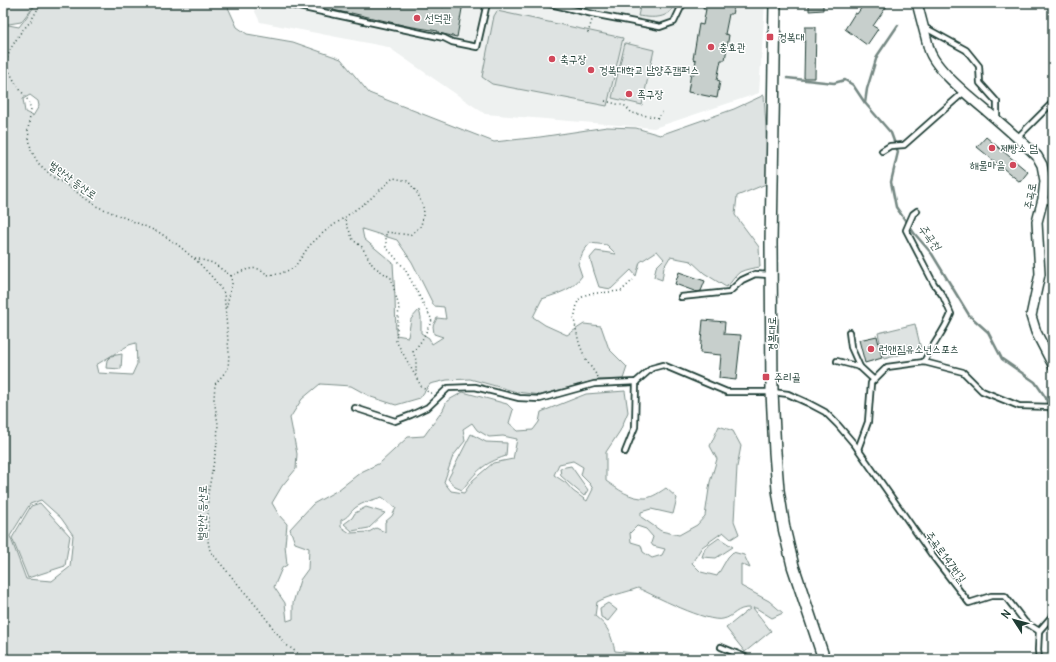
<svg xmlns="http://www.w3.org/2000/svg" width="1056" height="662" font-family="Delius,'Poor Story',sans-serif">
	<rect width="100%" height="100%" fill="#fff"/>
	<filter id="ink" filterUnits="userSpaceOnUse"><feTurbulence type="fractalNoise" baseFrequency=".025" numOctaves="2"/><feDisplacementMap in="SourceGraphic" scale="8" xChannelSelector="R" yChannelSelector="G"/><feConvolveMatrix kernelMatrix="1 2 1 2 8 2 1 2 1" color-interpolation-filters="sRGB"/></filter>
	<g filter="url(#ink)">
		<!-- built -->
		<polygon fill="#eef1f0" points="251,3 765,3 759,93 654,128 485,114 388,47 260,22"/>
		<!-- green -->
		<g fill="#dee3e2" stroke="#7e908b" fill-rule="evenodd">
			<polygon points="3,3 36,3 21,22 9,24 3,23"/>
			<path d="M 37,3 L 226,3 L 237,27 L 247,34 L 293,42 L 341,59 L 369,93 L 494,142 L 540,137 L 607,127 L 636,128 L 660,135 L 734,109 L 764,95 L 767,144 L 766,184 L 737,196 L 735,215 L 759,247 L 760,267 C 754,268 746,269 740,272 C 734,276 732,283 726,287 L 704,273 L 691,261 L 670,257 L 664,267 L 662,280 L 654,277 L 656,267 L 664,259 L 657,251 L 640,262 L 636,276 L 631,270 L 611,289 L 599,287 L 594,272 L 590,258 L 596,251 L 616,254 L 607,245 L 590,243 L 583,252 L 578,264 L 582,276 C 571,291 559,293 542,299 L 533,317 L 545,325 L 567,335 L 584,324 L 601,326 L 609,349 L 627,367 L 623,379 L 597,380 L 540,395 L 517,392 L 470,379 L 447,380 L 430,384 L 420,398 L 396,405 L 371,397 L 351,386 L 320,384 L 302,399 L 290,418 L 297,454 L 296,469 L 282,486 L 272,503 L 279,515 L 287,524 L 285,545 L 287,565 L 282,568 L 274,587 L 285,603 L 287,621 L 293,619 L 293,603 L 300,580 L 308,569 L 309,548 L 295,543 L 290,529 L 313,504 L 338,490 L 361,472 L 380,463 L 408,437 L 424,436 L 443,410 L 447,401 L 463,392 L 507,404 L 513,410 L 509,423 L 518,431 L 533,430 L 539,422 L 541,412 L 586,394 L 625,391 L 628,412 L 620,431 L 606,452 L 606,481 C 618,489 630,499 646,498 C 653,497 660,492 666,488 L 677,498 L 673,514 L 651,509 L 641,512 L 641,517 L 661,531 L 679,535 L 697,525 L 705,516 L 710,482 L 717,459 L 710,446 L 719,426 L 733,431 L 741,446 L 737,467 L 734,521 L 739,534 L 731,539 L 723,532 L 702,547 L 692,563 L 701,572 L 717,576 L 728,557 L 733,552 L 744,555 L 750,568 L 741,564 L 741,586 L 769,601 L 783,613 L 772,618 L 756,608 L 753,608 L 771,631 L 745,652 L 726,628 L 751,608 C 736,607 734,617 723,619 C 707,623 655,596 638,588 C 625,593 610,595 597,602 L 595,616 C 609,627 611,635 615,651 L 652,655 L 656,659 L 3,659 L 3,24 L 19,27 ZM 30,95 L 38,101 L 39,106 L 33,116 L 25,112 L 23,99 ZM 362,229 L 397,240 L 412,262 L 434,306 L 444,307 L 446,319 L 437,318 L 433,326 L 434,334 L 443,337 L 432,344 L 429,338 L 421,333 L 421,317 L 419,310 L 411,319 L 408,337 L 396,335 L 395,298 L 393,263 L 364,239 ZM 136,343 L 137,364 L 132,375 L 98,373 L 96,365 L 129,345 ZM 472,423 L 477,430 L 489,437 L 503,436 L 517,439 L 513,459 L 493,463 L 473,480 L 464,493 L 451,491 L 444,482 L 453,456 L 465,441 L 463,429 ZM 573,461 L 583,467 L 581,475 L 590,484 L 593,489 L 587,501 L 573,491 L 566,483 L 554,475 L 559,464 ZM 382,497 L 396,508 L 392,516 L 385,522 L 385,532 L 376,528 L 369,532 L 350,533 L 341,527 L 341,520 C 349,517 349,513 355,508 C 363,502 373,500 382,497 ZM 41,500 L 61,518 L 73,535 L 70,567 L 52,581 L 26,579 L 10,536 L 30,504 ZM 637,526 L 646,529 L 653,537 L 651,543 L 653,546 L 665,549 L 662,555 L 652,558 L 643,552 L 641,545 L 631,542 L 630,533 Z"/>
			<path d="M 641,3 L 675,3 C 670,20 652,18 638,16 Z"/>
			<polygon points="497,11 623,38 607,106 492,84 482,77 494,16"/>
			<polygon points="625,43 654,50 642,105 612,98"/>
			<polygon points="915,324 921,349 884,359 878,333"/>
			<polygon points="122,354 121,369 106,368 107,360 111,356"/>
			<path d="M 471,434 L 486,442 L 507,443 L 506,456 C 482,464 477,471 462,490 L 455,487 L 448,479 Z"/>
			<polygon points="571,466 588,490 584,496 561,476 560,468"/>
			<polygon points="40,503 70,536 65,566 28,578 12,538 31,506"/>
			<polygon points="366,507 385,513 369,528 352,531 344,524 352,518 355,513"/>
			<polygon points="719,538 733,547 716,558 702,557 705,548"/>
			<polygon points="608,603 617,610 608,621 601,617 600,608"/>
		</g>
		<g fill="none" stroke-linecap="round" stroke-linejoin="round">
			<!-- stream -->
			<g stroke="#758883" stroke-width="2.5">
				<polyline points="898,25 877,56 867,89 865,103 891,133 898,152 891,182 896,207 914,233 932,254 969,315 988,332 1002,359 1035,382 1046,398 1051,422 1053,443"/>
				<polyline points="787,78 834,83 845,80 853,85 865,103"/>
				<polyline points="1053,504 1053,530"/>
			</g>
		</g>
		<!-- building -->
		<g fill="#c7cfcc" stroke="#1f3d34">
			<polygon points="335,3 421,3 444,7 444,3 463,3 457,37 438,33 438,31 407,26 351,13 351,14 333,10"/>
			<polygon points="704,3 735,3 732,14 729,14 725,34 729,35 725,60 721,60 717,80 720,81 717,98 688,92 691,73 694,74 696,60 693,59 699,24 703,25 706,9 703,9"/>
			<polygon points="809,3 823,3 823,10 809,11"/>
			<polygon points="865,3 889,3 873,26 878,29 867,45 845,29 855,13 857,14"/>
			<polygon points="805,27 816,27 815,78 804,78"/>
			<polygon points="986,137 1028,172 1020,182 977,147"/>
			<polygon points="679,272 705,281 701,291 697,292 675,284"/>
			<polygon points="703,320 725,322 724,334 741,335 736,380 719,378 721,355 700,353"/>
			<polygon points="877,336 882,358 865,363 859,340"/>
		</g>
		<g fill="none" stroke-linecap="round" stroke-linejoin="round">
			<!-- service casing -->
			<g stroke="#1f3d34" stroke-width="8">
				<g id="service">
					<polyline points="289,3 290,5 444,38 452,42 477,47 487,3"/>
					<polyline points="546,3 593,14 660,27 674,22 683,3"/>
					<polyline points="924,27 966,50 979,66 980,83 997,102 997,120"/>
					<polyline points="1017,138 1053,102"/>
					<polyline points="882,151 890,146 904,145 964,92"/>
					<polyline points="1043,199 1053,203"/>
					<path d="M 917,211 L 913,214 L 906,230 L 934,284 L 943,296 L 951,314 C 944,332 932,345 924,362"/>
					<polyline points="681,297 729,292 742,280 755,274 770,275"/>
					<polyline points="849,332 851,347 860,367"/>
					<polyline points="837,361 860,367 874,380"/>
					<polyline points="355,408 395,421 411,415 428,407 448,388 475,387 519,398 540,399 594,384 636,382 652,368 663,365 727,392 772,392 788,394 808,403 825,412 838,425 855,445 932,555 969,603 991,596 1005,596 1025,622 1039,631"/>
					<polyline points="858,449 868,422 871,383 887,367 924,362 963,372 982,391 1019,406 1053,407"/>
					<polyline points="625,452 635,427 636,382"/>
					<polyline points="721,647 750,659"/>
					<polyline points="1039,659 1038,650 1039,631 1053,615"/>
				</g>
			</g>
			<!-- minor casing -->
			<g stroke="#1f3d34" stroke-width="12">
				<path id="minor" d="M 917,3 L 929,49 C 935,71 979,104 997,120 C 1011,132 1024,144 1037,156 L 1042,165 L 1045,181 L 1043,199 L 1037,222 L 1040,274 L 1031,316 L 1036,332 L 1053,365"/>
			</g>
			<!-- tertiary casing -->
			<g stroke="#1f3d34" stroke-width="14">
				<polyline id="tertiary" points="775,3 771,243 772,392 775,452 778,490 784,528 793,566 824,659"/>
			</g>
			<!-- path -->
			<g stroke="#1f3d34" stroke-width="1.5" stroke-dasharray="1 3" stroke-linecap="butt">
				<polyline points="41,3 31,21 21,32 11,48 6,61 8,69 16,84 27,99 31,110 28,130 31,150 38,163 53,177 65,184 96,206 142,225 160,233 178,245 198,262 213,278 224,293 229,353 228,369 215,384 214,399 218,424 217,444 208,494 208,541 210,551 258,608 285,644 306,659"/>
				<polyline points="588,33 592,20"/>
				<polyline points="605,101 625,106 632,113 659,118 663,111"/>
				<polyline points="345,220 353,240 362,247 373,266 391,278 399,307 396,341 421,386 429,393 434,393"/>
				<polyline points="195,258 213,263 231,276 232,284 226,309"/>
				<path d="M 231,276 C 242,271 257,263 266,274 L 269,275 L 279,274 L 294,268 L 309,246 L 324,232 L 369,200 L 393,178 L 408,181 L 418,194 L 424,210 L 421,226 L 410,235 L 386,232 L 386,247 L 405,269 L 432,320 L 422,340 L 413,352 L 416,360 L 416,375"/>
				<polyline points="598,377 586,360 579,343 574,319 578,300 587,294 621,291 633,280"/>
			</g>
			<!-- service -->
			<use href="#service" stroke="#fff" stroke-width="4.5"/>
			<!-- minor -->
			<use href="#minor" stroke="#fff" stroke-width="9"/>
			<!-- tertiary -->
			<use href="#tertiary" stroke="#fff" stroke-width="11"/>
		</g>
	</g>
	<!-- markers -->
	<g fill="#d1495b" stroke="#fff" stroke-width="1.5">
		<circle cx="417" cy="18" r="4"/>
		<rect x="766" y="33" width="8" height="8" rx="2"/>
		<circle cx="711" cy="47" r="4"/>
		<circle cx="552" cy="59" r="4"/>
		<circle cx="591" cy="70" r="4"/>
		<circle cx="629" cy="94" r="4"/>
		<circle cx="992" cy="148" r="4"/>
		<circle cx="1013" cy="165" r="4"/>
		<circle cx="871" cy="349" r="4"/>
		<rect x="762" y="373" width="8" height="8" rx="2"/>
	</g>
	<g text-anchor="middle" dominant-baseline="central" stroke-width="3" stroke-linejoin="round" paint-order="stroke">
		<!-- poi labels -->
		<g font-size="11" fill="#1f3d34" stroke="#fff" text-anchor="start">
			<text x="425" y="18">선덕관</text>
			<text x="778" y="37">경복대</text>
			<text x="719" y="47">충효관</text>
			<text x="560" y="59">축구장</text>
			<text x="599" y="70">경복대학교 남양주캠퍼스</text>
			<text x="637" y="94">족구장</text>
			<text x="1000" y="148">제빵소 덤</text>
			<text x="1005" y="165" text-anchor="end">해물마을</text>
			<text x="879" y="349">런앤짐유소년스포츠</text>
			<text x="774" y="377">주리골</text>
		</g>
		<!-- street labels -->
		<g font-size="11" fill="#1f3d34" stroke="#fff">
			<text transform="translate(73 180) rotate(36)">벌안산 등산로</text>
			<text transform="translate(1030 196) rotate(-80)">주곡로</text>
			<text transform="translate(772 334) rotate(-90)">경복대로</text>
			<text transform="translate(202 513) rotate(-89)">벌안산 등산로</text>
			<text transform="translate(946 557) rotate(54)">주곡로147번길</text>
		</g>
		<!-- water labels -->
		<g font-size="12" font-style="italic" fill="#4a625b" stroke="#fff">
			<text transform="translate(930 237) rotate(53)">주곡천</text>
		</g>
	</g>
	<!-- margin -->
	<rect width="1056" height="662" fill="none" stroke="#fff" stroke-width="16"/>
	<rect x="8" y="8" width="1040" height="646" fill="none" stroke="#1f3d34" stroke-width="1.5" filter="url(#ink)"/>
	<!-- north arrow -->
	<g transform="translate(1014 620) rotate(306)" stroke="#ffffff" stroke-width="3" paint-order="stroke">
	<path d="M0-3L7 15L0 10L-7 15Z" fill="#1f3d34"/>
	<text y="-6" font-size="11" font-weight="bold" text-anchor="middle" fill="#1f3d34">N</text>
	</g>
</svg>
